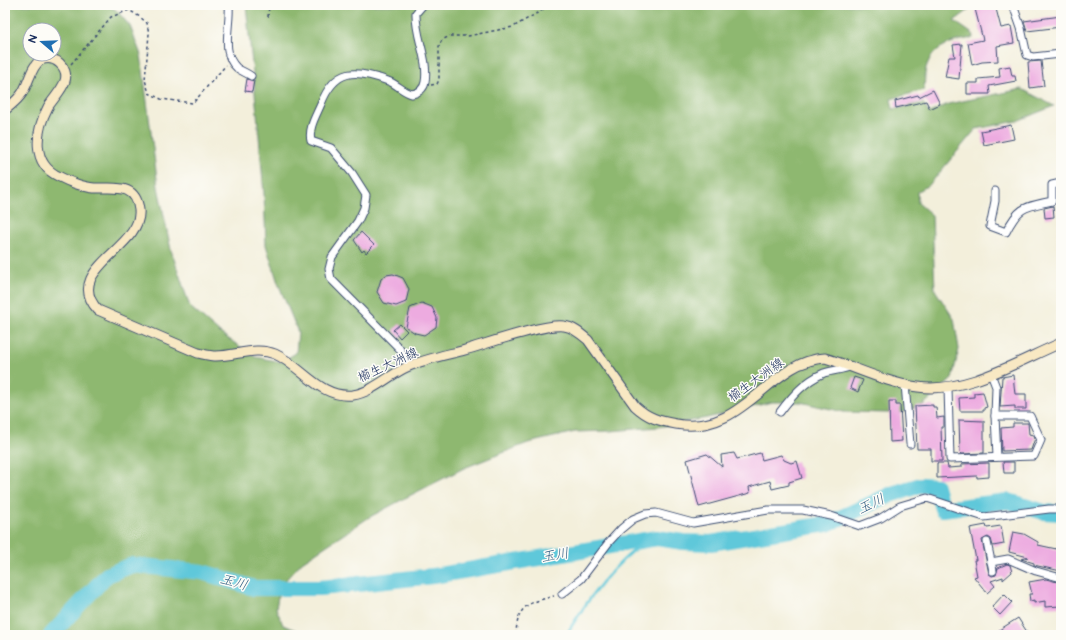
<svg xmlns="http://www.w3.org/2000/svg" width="1066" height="640" font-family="'Balsamiq Sans','Klee One',sans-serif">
	<rect width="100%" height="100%" fill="#fdfcf7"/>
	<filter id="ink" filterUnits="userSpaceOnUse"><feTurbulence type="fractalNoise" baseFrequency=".025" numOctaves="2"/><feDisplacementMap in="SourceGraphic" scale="8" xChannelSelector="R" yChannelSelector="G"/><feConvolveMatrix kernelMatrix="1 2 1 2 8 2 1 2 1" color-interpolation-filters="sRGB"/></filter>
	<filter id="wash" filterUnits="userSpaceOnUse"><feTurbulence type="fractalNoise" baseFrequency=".012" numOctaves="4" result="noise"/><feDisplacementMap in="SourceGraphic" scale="16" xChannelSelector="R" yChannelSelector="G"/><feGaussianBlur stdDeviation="0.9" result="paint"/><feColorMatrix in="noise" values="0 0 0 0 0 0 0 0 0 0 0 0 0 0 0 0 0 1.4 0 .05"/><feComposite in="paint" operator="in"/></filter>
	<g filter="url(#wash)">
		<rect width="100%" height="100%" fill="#f3efdb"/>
		<!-- forest -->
		<path fill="#8eb870" stroke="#547467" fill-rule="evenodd" d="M 5,5 L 106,5 L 116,10 L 130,26 L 141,55 L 158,187 L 171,250 L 190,307 L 220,333 L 255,357 L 281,362 L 296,353 L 298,332 L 278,283 L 266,245 L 264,194 L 257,113 L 246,5 L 968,5 L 969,10 L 954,21 L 974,35 L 973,38 C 955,41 935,44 927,65 C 924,72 925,83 924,90 L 891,99 L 893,109 L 923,103 L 929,113 L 948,104 L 1022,89 L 1054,106 L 1017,121 L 976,129 L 930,184 L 917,192 L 918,203 L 932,215 L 935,290 L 954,319 L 959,349 L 952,379 L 923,405 L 900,413 L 890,413 L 844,412 L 800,402 L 772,402 L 707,418 L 658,427 L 611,431 L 575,432 L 528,443 L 464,468 L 407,497 L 368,518 L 302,562 L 280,586 L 276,608 L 283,625 L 308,635 L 5,635 ZM 30,30 L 54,30 L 54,54 L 30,54 Z"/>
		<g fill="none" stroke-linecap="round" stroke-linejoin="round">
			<!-- stream -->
			<path stroke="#5fc8da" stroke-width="2.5" d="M 566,635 C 589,598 612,564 648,540"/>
			<!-- river -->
			<polyline stroke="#5fc8da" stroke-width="16" points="51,635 107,575 132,565 202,572 254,588 320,588 433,576 657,538 683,542 711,543 827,524 892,494 921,485 936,486 942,509 1008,501 1044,512 1061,513"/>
		</g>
		<g id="blocks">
			<!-- building -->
			<g fill="#edabe0">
				<polygon points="974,5 995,5 1001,28 1011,26 1014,43 997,46 998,61 982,62 972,65 968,43 983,40"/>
				<polygon points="1061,16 1061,27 1027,31 1024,21"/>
				<polygon points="962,44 959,79 945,77 949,57 955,57 953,45"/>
				<polygon points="1041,61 1044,86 1030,88 1028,62"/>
				<polygon points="1010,66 1012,76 1015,76 1016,81 989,86 990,94 967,94 967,83 978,83 978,79 1000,77 999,68"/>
				<polygon points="247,79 254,81 252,92 245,91"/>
				<polygon points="933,90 940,104 930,109 926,101 896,108 895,101 918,95 919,97"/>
				<polygon points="1011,125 1014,139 984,145 981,131"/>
				<polygon points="1053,206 1054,217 1045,218 1044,208"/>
				<polygon points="361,232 374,245 366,253 364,250 362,252 354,240"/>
				<polygon points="393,274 403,278 409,289 406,302 396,306 384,303 377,292 381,279 386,275"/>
				<polygon points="422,303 432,307 437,318 436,327 424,335 415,333 406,327 410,308"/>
				<polygon points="400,324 407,331 400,338 393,330"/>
				<polygon points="1013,375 1015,394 1026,394 1026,409 1015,409 1015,406 1000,407 1002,377"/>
				<polygon points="854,377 863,380 858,392 850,388"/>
				<polygon points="983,392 987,407 984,408 984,411 960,411 959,398 974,397 974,393"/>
				<polygon points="889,401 896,401 896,405 900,405 902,441 890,442"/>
				<polygon points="933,405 933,407 936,407 937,418 944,417 944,427 941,427 942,461 931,461 931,449 917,449 915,406"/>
				<polygon points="959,420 984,421 984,453 962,454 960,452"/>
				<polygon points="1013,423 1028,423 1029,434 1033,435 1035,438 1031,450 1002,451 1001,428 1013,427"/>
				<polygon points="734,453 737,459 760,453 762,460 781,455 784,460 791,463 797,461 802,478 789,482 789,485 772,489 770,481 749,487 750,493 699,507 687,460 707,454 722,467 721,455"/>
				<polygon points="1003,462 1014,462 1014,473 1004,473"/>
				<polygon points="937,463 947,463 948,468 962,467 962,464 989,463 989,477 977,478 977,476 937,478"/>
				<polygon points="986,525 987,528 1001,526 1004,544 993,546 991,539 988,537 982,540 989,574 992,576 996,575 998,568 1007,564 1010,565 1012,572 1003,580 1003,577 991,581 995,586 987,593 974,577 977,576 974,560 976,560 970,528"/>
				<polygon points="1013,532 1024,534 1038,542 1038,545 1061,550 1059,562 1061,562 1061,571 1038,566 1034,565 1034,563 1021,559 1028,557 1009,552"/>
				<polygon points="1046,579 1061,583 1061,606 1045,607 1045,601 1034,603 1034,600 1030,601 1029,594 1032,594 1029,582"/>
				<polygon points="1004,594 1012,602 1000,615 992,607"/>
				<polygon points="1018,618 1029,635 1003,635 999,630"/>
			</g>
		</g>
	</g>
	<g filter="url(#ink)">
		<use href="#blocks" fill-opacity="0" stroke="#3b4c71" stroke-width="1"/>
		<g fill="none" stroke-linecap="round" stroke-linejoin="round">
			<!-- street casing -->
			<g stroke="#3b4c71" stroke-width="9">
				<g id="street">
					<path d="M 229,5 C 231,24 220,53 237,68 C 241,71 247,73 251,76"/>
					<polyline points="1013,5 1021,28 1027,55 1033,57 1061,54"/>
					<path d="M 995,191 L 995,201 L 990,226 L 1006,232 C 1019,206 1025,207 1052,201 L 1052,185 L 1061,183"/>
					<path d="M 409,366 L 399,348 L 331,279 L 329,269 L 332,257 L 358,221 L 364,208 L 366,195 L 352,173 L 331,148 L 311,141 C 308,128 316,116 321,104 C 335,68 355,69 388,81 C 397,84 403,92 412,94 C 418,93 424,89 425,82 C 429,60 415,36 416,13 L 423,5"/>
					<polyline points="905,384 910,444"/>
					<polyline points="948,388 950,459 1034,456 1041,440 1030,416 995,416 996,387 991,374"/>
					<path d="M 780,412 C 792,396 805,381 824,373 C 833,370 843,370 852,366"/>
					<polyline points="995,416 997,457"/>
					<polyline points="987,542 993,571"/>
					<polyline points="991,562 1008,559 1036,571 1061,578"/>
					<polyline points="562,594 581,579 609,542 621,529 633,519 645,514 656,513 693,523 768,510 803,510 831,516 860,526 881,518 900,506 927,498 984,517 1049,509 1061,509"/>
				</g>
			</g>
			<!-- secondary casing -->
			<g stroke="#3b4c71" stroke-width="11">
				<path id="secondary" d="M 5,110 C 10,106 16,101 20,96 C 29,86 30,66 41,60 C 55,54 69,68 65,81 C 62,90 53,99 48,107 C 36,130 30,164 60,177 C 69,182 84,187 94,188 C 113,189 136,182 139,210 C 143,248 61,270 98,310 L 198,353 C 203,354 210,356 216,356 C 236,356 256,346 275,354 C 302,366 320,399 353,395 C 373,392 389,375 407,367 C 425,359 446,355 465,350 C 486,344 545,323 564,326 C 573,327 581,334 588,340 L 635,406 C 648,418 659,421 676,424 C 745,436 768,361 825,358 C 856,367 886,383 918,387 C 965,394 1018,361 1061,343"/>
			</g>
			<!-- path -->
			<g stroke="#3b4c71" stroke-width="1.5" stroke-dasharray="3 3" stroke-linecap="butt">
				<polyline points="268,17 269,5"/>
				<polyline points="71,64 111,17 129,10 140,17 147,23 149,34 145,80 149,93 161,99 193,103 226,65"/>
				<polyline points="431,85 437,84 439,80 439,46 442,40 450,36 468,36 513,27 551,5"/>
				<path d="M 516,635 C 517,605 528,603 554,596"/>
			</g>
			<!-- street -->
			<use href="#street" stroke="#fff" stroke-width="7"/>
			<!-- secondary -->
			<use href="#secondary" stroke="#f8e8c3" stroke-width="9"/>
		</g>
	</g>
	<g text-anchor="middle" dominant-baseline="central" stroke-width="3" stroke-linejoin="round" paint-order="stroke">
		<!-- street labels -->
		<g font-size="13" fill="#1b2f5e" stroke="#fdfcf7">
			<text transform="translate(388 365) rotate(-25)">櫛生大洲線</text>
			<text transform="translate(756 380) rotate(-36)">櫛生大洲線</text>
		</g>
		<!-- water labels -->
		<g font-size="14" font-style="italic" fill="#2f5d83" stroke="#fdfcf7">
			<text transform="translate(871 504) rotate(-25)">玉川</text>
			<text transform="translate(555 555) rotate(-10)">玉川</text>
			<text transform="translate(234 582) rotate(16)">玉川</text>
		</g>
	</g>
	<!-- margin -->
	<rect width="1066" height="640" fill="none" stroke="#fdfcf7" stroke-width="20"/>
	<!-- north arrow -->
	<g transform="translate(42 42) rotate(289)"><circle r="19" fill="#fdfcf7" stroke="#a3aaba"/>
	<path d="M0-3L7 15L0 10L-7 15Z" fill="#1f6fb2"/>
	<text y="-6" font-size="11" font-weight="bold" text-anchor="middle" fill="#1b2f5e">N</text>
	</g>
</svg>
